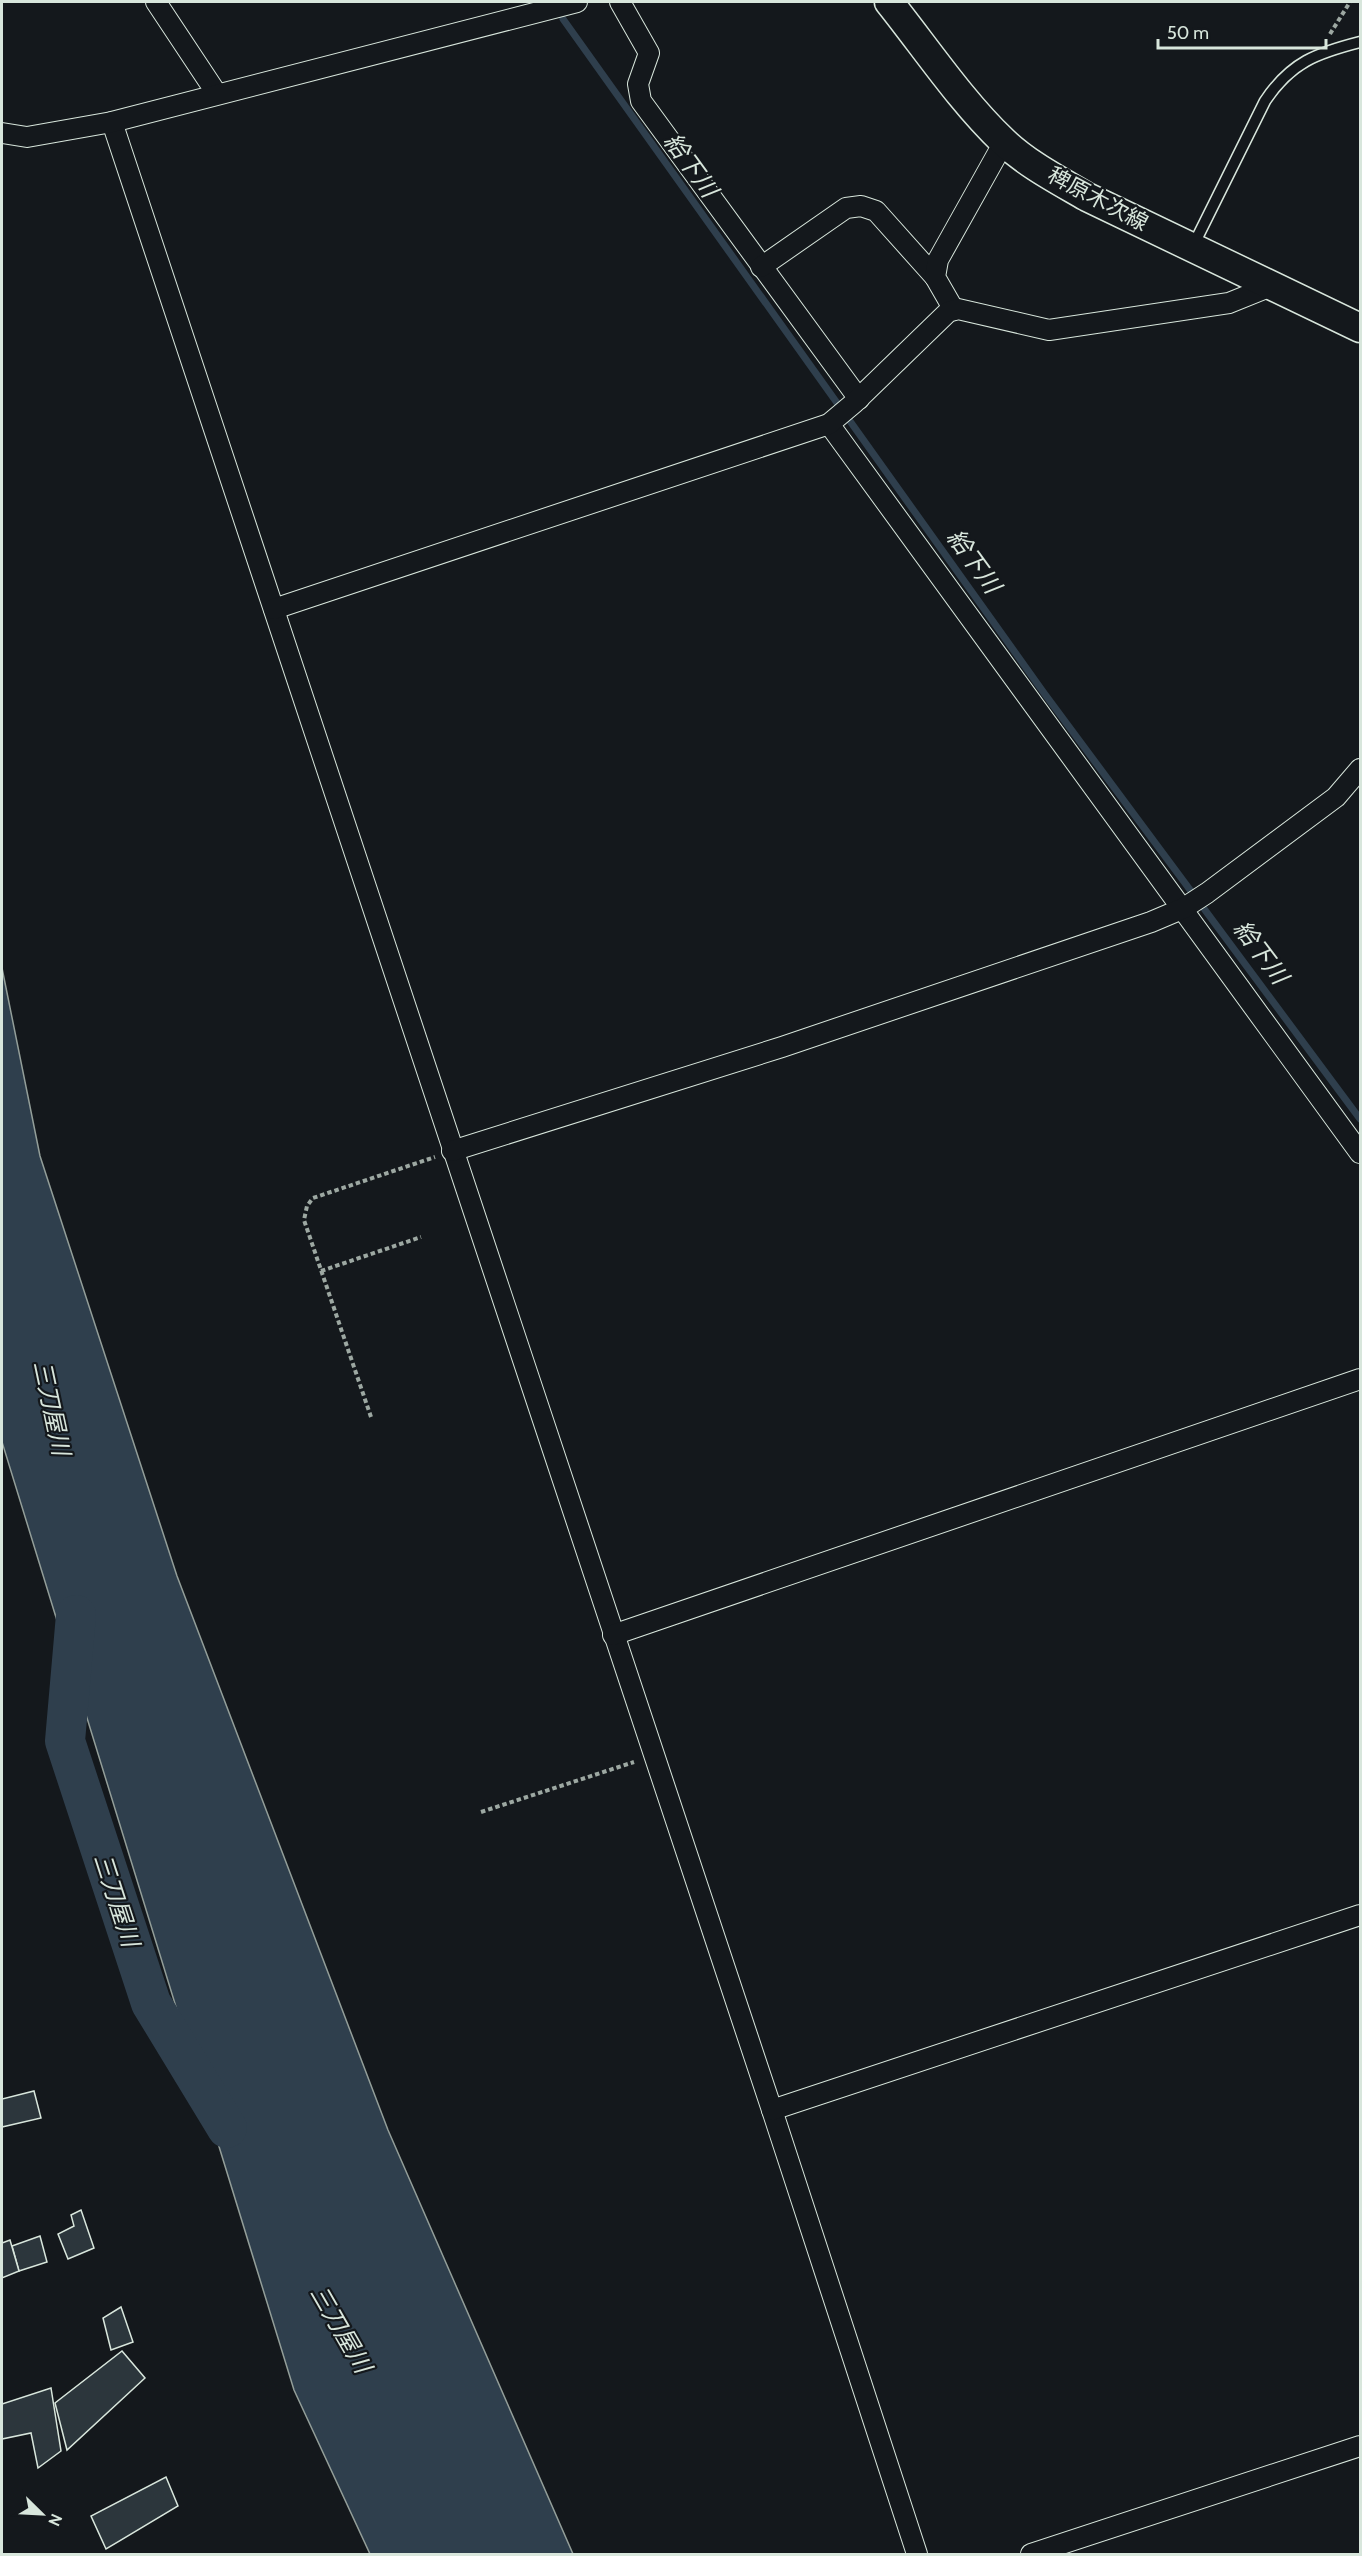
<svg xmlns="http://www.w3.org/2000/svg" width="1362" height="2556" font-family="Cabin,'Noto Sans JP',sans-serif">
	<rect width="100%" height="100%" fill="#14181c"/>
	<!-- water -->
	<polygon fill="#2f3f4d" stroke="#939e99" stroke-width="1.5" points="2,968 40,1156 177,1576 388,2130 573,2554 370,2554 294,2390 2,1442"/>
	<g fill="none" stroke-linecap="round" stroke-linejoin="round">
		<!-- stream -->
		<polyline stroke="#2f3f4d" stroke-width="7" points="563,19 1044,693 1360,1119"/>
		<!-- river -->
		<polyline stroke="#2f3f4d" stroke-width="40" points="76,1615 65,1741 151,2003 227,2128"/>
	</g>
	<!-- building -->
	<g fill="#2c363c" stroke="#d8e6dc" stroke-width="1.5">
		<polygon points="34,2091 41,2118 2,2127 2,2099"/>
		<polygon points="81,2210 94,2248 68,2259 58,2234 74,2226 71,2215"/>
		<polygon points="40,2236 47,2262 19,2271 12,2246"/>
		<polygon points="10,2240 19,2271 2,2278 2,2243"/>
		<polygon points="121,2307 133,2342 111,2350 103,2318"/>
		<polygon points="122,2351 145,2378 67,2450 55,2403"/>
		<polygon points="51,2388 61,2451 38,2468 31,2433 2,2439 2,2404"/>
		<polygon points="166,2477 178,2506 106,2549 91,2516"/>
	</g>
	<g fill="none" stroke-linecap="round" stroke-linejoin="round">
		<!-- service casing -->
		<g stroke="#d8e6dc" stroke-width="13">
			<path id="service" d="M 1193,246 L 1265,101 C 1291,62 1317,53 1360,42"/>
		</g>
		<!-- minor casing -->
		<g stroke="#d8e6dc" stroke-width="22">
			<g id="minor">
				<polyline points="156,2 217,94"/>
				<polyline points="620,2 649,53 638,84 641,101 859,399"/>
				<polyline points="112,122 772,2110 917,2554"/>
				<polyline points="2,133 27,137 112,122 577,2"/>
				<polyline points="761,267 846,208 861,206 876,211 935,277"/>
				<polyline points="954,310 935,277 938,260 1004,142"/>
				<polyline points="829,424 1360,1153"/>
				<polyline points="274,609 829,424 854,403 948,312 958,309 1049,330 1229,303 1271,286"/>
				<polyline points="452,1151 782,1047 1151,922 1184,908 1207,893 1336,797 1360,769"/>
				<polyline points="613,1635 1360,1379"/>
				<polyline points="772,2110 1360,1915"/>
				<polyline points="1031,2554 1360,2446"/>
			</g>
		</g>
		<!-- secondary casing -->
		<g stroke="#d8e6dc" stroke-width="31">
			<path id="secondary" d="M 889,2 C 925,47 961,101 1003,141 C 1027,164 1058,180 1087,197 L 1360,328"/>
		</g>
		<!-- path -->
		<g stroke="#9da8a2" stroke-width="4" stroke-dasharray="4.5 3" stroke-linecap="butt">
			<polyline points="1330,34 1350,2"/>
			<polyline points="321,1271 421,1237"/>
			<polyline points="371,1417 304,1220 307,1206 313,1198 435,1157"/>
			<polyline points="481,1812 634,1762"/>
		</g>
		<!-- service -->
		<use href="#service" stroke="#14181c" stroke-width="10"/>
		<!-- minor -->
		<use href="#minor" stroke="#14181c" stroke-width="20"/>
		<!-- secondary -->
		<use href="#secondary" stroke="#14181c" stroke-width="28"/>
	</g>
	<g text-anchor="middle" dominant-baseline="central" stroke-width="4.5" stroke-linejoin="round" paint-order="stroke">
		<!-- street labels -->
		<g font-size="22" fill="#d8e6dc" stroke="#14181c">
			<text transform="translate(1098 199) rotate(28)">稗原木次線</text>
		</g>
		<!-- water labels -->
		<g font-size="24" font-style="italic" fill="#d8e6dc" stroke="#14181c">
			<text transform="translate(691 165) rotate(54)">給下川</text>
			<text transform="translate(974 561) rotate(54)">給下川</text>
			<text transform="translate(1261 952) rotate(53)">給下川</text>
			<text transform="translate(52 1408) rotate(78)">三刀屋川</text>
			<text transform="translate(117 1900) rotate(72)">三刀屋川</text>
			<text transform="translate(341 2329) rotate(60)">三刀屋川</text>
		</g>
	</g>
	<!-- border -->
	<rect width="1362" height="2556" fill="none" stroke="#d8e6dc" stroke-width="6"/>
	<!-- north arrow -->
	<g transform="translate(42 2514) rotate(114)" stroke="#14181c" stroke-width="4.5" paint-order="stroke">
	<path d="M0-4.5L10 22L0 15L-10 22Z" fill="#d8e6dc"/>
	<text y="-9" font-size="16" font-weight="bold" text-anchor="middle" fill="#d8e6dc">N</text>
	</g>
	<!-- scale -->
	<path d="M1158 39v9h168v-9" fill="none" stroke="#d8e6dc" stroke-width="3"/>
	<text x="1167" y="39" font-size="18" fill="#d8e6dc" stroke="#14181c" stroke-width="4.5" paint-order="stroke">50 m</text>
</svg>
